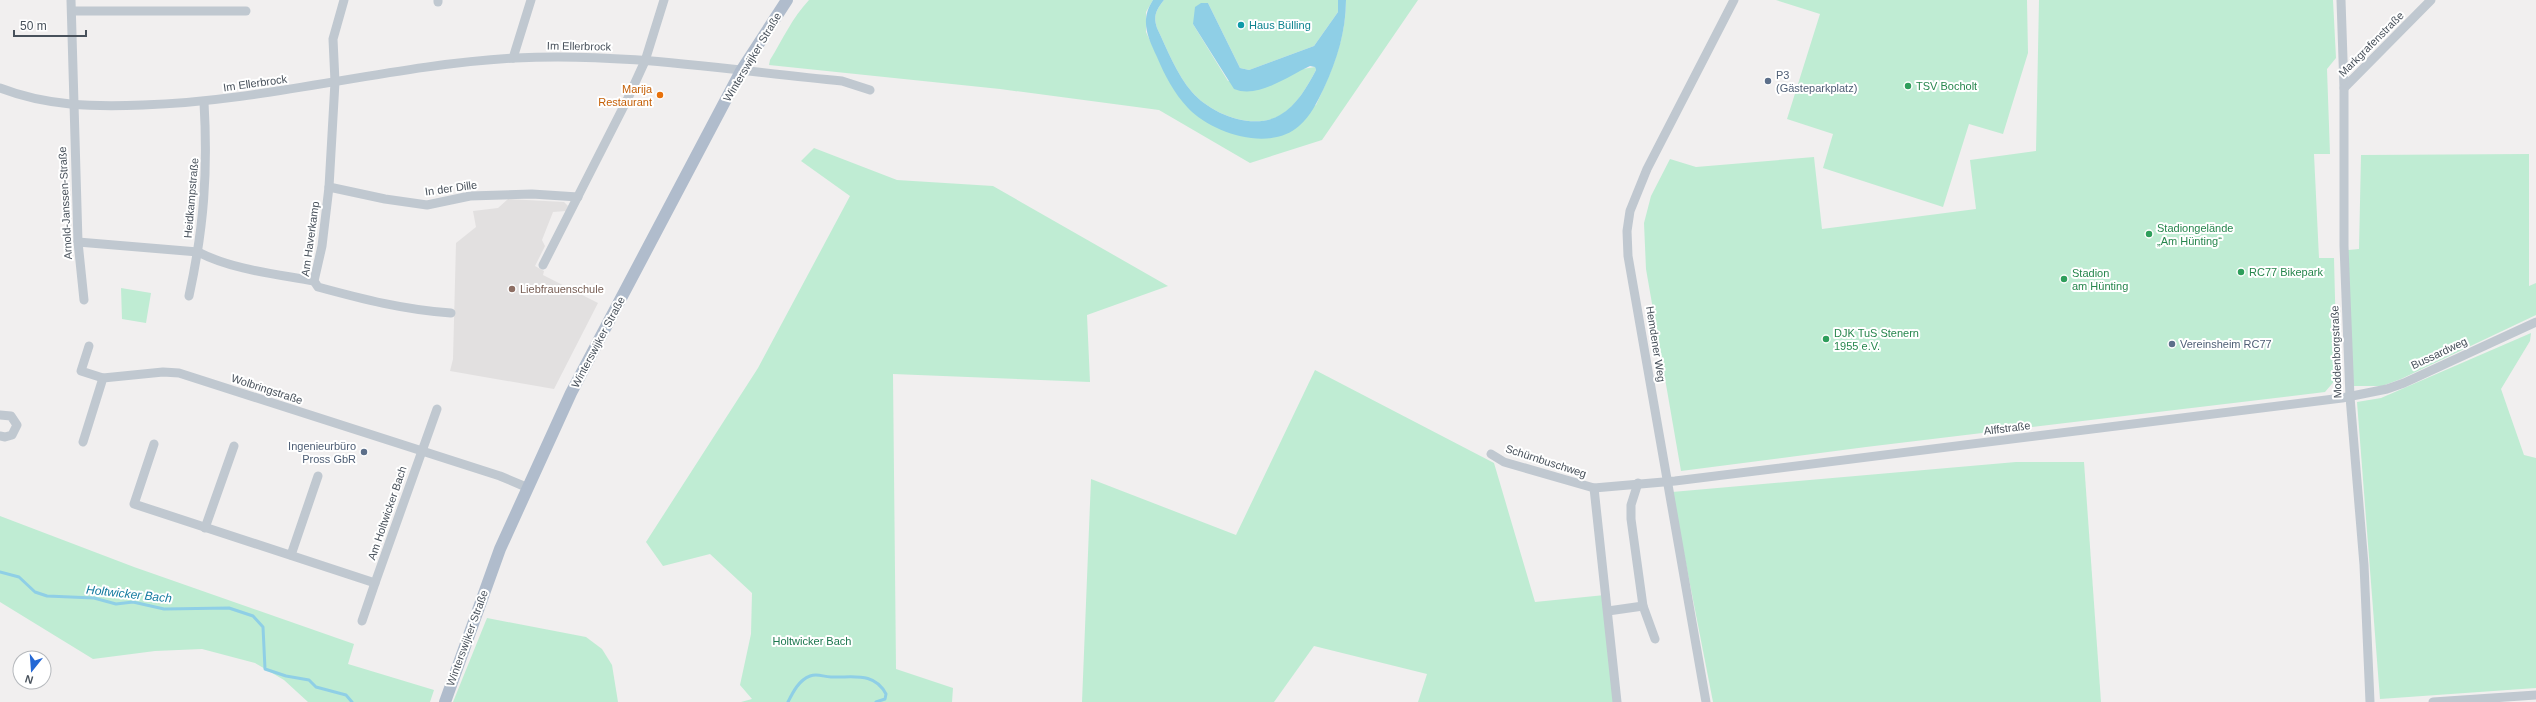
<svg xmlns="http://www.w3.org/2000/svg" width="2536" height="702" font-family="Arial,sans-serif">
	<rect width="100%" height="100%" fill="#f1efef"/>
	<!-- education -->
	<polygon fill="#e2e0e0" points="508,199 564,202 568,206 566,211 553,212 542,240 545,246 535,266 544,271 543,275 598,303 554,389 450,371 453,359 456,243 476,227 473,211 498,208"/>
	<!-- green -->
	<g fill="#bfecd3">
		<path d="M 809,0 L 1153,0 L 1146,12 L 1146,32 L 1168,79 L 1209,123 L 1238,135 L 1316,105 C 1332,71 1346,38 1346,0 L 1418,0 L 1322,140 L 1250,163 L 1159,110 L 1000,89 L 769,65 L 770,60 C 783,39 792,18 809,0 Z"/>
		<path d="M 1164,0 L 1338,0 L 1338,12 L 1314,46 L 1249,70 L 1240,68 L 1208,3 L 1193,24 L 1228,81 L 1315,67 L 1316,70 C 1307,87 1297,105 1281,115 C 1253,131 1211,114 1192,92 C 1177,75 1167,49 1157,28 C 1153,16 1156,10 1164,0 Z"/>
		<polygon points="1776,0 2027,0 2028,53 2003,134 1969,124 1943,207 1823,168 1833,134 1787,119 1820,14"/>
		<polygon points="2039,0 2333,0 2336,58 2327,69 2330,154 2314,154 2319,258 2334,258 2337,378 2325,392 1866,447 1681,471 1646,269 1644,223 1651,196 1670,159 1696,167 1814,157 1822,229 1976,209 1970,160 2036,151"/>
		<polygon points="814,148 897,180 993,186 1168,286 1087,315 1090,382 893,374 896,669 953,688 952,702 741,702 752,699 740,685 751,634 752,593 710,554 663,566 646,542 758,368 850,196 801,161"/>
		<polygon points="2529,154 2529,286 2536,283 2536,315 2401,379 2382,386 2353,386 2348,250 2359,249 2361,155"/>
		<polygon points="121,288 151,293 146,323 122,319"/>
		<polygon points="2531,333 2530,341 2501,389 2524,455 2536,458 2536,688 2380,699 2357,402 2381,398"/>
		<polygon points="1315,370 1494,463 1535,602 1605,595 1616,702 1418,702 1427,674 1314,646 1274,702 1082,702 1091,479 1236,535"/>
		<polygon points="2016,462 2084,462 2101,702 1713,702 1672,492"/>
		<polygon points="0,516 134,567 354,644 348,664 434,690 430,702 308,702 284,680 255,663 202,649 155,651 93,659 0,602"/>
		<polygon points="487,618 586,637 602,649 612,665 618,702 453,702"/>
	</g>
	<!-- water -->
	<path fill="#8fcfe6" d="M 1153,0 L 1164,0 C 1156,10 1153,16 1157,28 C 1167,49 1177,75 1192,92 C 1211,114 1253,131 1280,115 C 1297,105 1307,87 1316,70 L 1315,67 L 1310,66 C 1288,76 1258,99 1234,89 L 1193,24 L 1195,7 L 1201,3 L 1208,3 L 1240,68 L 1249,70 L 1314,46 L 1338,12 L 1338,0 L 1346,0 C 1346,31 1337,60 1324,88 C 1317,102 1311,116 1299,126 C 1270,152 1213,134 1188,108 C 1174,93 1165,76 1157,57 C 1147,36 1140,20 1153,0 Z"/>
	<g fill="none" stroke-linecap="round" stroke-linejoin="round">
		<!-- stream -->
		<g stroke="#8fcfe6" stroke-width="3">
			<polyline points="0,572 19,577 35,592 47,596 94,598 116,604 133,602 164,609 229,608 253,616 263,627 265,669 286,676 309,680 316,687 346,695 352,702"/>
			<path d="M 788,702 C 793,692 799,680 810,676 C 818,673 823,677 831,677 C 852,678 874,671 886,694 L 885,699 L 876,702"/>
		</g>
		<!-- minor -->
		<g stroke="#c0c8d0" stroke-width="9">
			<polyline points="71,0 78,242 84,300"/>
			<path d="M 344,0 L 333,39 L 335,82 L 329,187 L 322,246 L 314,281 L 318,287 C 362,299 405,310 451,313"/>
			<polyline points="438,0 438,2"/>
			<polyline points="2341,0 2344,88 2344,246 2350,397 2364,565 2370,702"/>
			<polyline points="72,11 246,11"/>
			<polyline points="513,58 531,0"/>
			<path d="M 0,88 C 46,106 94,107 143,105 C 268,101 390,65 515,58 C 624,52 733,71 842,81 L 870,90"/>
			<polyline points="2344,88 2431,0"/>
			<polyline points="329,187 385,199 427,205 470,196 532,194 578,197"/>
			<path d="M 78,242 L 198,252 C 233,270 276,274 314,281"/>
			<polyline points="543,265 628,98 645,61 664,0"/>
			<path d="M 189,296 C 204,227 208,172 204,102"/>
			<polyline points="89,346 81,371 103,378"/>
			<polyline points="0,415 11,416 17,425 12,435 5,437 0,436"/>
			<polyline points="83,442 103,378 163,372 179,373 500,476 526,487"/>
			<polyline points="154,444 134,504 375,583 437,409"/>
			<polyline points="1491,454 1504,462 1594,488 1675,481 2342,398 2387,389 2404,383 2536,322"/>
			<polyline points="1638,483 1631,505 1631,519 1643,606 1655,639"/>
			<polyline points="1594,488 1617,702"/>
			<polyline points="205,528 234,446"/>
			<polyline points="291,555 318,476"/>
			<polyline points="1608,611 1643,606"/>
			<polyline points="362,621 375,583"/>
			<polyline points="1706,702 1628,256 1627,231 1630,211 1647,169 1734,0"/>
			<polyline points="2433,702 2536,695"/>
		</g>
		<!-- major -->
		<polyline stroke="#b0bccc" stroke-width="12" points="445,702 500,549 571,393 741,71 787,0"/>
	</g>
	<!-- markers -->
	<circle fill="#0f9aa8" stroke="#fff" stroke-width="1.5" cx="1241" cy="25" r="4"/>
	<g fill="#5c6f8a" stroke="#fff" stroke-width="1.5">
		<circle cx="1768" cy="81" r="4"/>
		<circle cx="2172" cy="344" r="4"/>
		<circle cx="364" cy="452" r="4"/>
	</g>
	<g fill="#2e9e5b" stroke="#fff" stroke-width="1.5">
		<circle cx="1908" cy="86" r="4"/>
		<circle cx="2149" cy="234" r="4"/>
		<circle cx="2241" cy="272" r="4"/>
		<circle cx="2064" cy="279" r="4"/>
		<circle cx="1826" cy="339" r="4"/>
	</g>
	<circle fill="#e8710a" stroke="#fff" stroke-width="1.5" cx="660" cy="95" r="4"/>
	<circle fill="#8d6e63" stroke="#fff" stroke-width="1.5" cx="512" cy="289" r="4"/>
	<g text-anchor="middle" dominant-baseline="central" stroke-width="4" stroke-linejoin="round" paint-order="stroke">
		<!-- culture labels -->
		<g font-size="11" fill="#0d838f" stroke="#fff" text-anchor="start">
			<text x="1249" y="25">Haus Bülling</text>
		</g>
		<!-- street labels -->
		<g font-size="11" fill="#48515b" stroke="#fff">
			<text transform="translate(2371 44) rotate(-45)">Markgrafenstraße</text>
			<text transform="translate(579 46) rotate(1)">Im Ellerbrock</text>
			<text transform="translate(752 57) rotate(-59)">Winterswijker Straße</text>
			<text transform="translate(255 83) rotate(-8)">Im Ellerbrock</text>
			<text transform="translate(451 188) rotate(-8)">In der Dille</text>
			<text transform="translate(191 198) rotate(-85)">Heidkampstraße</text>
			<text transform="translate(65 203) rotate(-93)">Arnold-Janssen-Straße</text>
			<text transform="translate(310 239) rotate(-82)">Am Haverkamp</text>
			<text transform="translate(598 342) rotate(-62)">Winterswijker Straße</text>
			<text transform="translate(1656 344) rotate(81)">Hemdener Weg</text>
			<text transform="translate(2336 352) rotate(-92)">Moddenborgstraße</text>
			<text transform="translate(2439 353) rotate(-25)">Bussardweg</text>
			<text transform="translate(267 389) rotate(18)">Wolbringstraße</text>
			<text transform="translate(2007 428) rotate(-7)">Alffstraße</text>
			<text transform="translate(1546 461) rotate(18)">Schürnbuschweg</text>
			<text transform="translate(387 513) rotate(-71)">Am Holtwicker Bach</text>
			<text transform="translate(467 638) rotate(-70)">Winterswijker Straße</text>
		</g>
		<!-- service labels -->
		<g font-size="11" fill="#4e5e75" stroke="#fff" text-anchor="start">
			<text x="1776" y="75">P3<tspan x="1776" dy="13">(Gästeparkplatz)</tspan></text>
			<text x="2180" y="344">Vereinsheim RC77</text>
			<text x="356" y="446" text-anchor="end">Ingenieurbüro<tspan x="356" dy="13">Pross GbR</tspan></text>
		</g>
		<!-- leisure labels -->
		<g font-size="11" fill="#27864d" stroke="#fff" text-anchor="start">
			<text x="1916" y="86">TSV Bocholt</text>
			<text x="2157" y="228">Stadiongelände<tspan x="2157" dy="13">„Am Hünting“</tspan></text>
			<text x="2249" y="272">RC77 Bikepark</text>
			<text x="2072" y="273">Stadion<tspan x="2072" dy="13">am Hünting</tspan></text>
			<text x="1834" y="333">DJK TuS Stenern<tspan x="1834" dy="13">1955 e.V.</tspan></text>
		</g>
		<!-- food labels -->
		<g font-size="11" fill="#c56008" stroke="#fff" text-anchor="end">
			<text x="652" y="89">Marija<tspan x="652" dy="13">Restaurant</tspan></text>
		</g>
		<!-- education labels -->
		<g font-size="11" fill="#785e54" stroke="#fff" text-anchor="start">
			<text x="520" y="289">Liebfrauenschule</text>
		</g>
		<!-- park labels -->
		<g font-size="11" fill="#1d784f" stroke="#fff">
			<text x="812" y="641">Holtwicker Bach</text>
		</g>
		<!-- water labels -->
		<g font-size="12" font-style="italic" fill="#157ba0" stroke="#fff">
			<text transform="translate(129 594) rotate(6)">Holtwicker Bach</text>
		</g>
	</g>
	<!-- north arrow -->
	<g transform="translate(32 670) rotate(197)"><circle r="19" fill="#ffffff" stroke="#b6b9bd"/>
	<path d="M0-3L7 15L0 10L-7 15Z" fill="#2468d5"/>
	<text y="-6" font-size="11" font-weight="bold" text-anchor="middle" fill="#48515b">N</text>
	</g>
	<!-- scale -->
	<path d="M14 30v6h72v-6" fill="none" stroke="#48515b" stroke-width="2"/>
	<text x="20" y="30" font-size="12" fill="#48515b" stroke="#ffffff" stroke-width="3" paint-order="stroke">50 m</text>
</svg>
